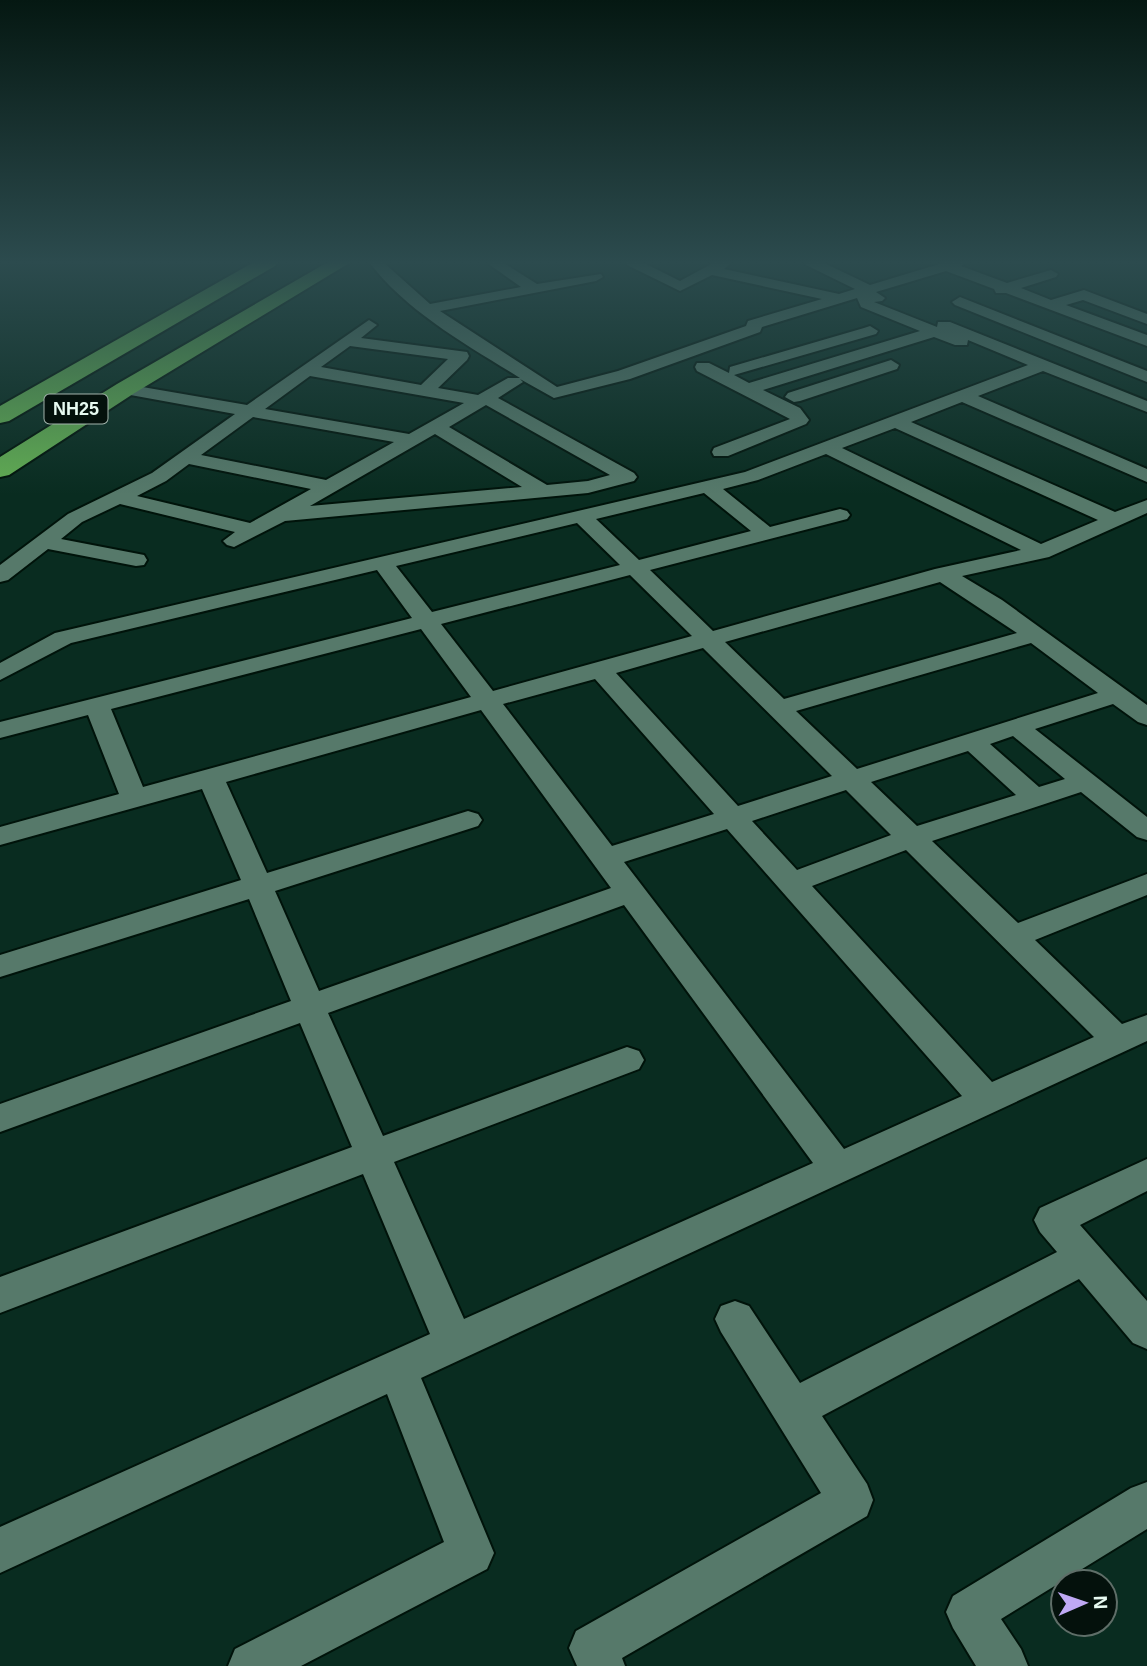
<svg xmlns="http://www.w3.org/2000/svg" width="1147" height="1666" font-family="Helvetica,sans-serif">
	<rect width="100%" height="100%" fill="#092c20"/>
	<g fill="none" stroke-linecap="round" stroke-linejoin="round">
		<!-- minor casing -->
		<g stroke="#00130a" stroke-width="4">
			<g id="minor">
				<path d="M 369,262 L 383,262 L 430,304 L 521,287 L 486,262 L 502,262 L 537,284 L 601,274 L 603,277 L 596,281 L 440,311 L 557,387 L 618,371 L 746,326 L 748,321 L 822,299 L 712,275 L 680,291 L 627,265 L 625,262 L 642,262 L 680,281 L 715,262 L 732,262 L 724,269 L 839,294 L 855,289 L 806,265 L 804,262 L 822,262 L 870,285 L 946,262 L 967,262 L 961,266 L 1007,283 L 1051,270 L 1058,274 L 1056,277 L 1021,288 L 1051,300 L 1084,290 L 1147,314 L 1147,324 L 1083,300 L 1066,305 L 1147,335 L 1147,346 L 1006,293 L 996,293 L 994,289 L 946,271 L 876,292 L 885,298 L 882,301 L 874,302 L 937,327 L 938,322 L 950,322 L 1147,401 L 1147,412 L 1043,371 L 978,396 L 1147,469 L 1147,482 L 962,402 L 911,422 L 1115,512 L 1147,500 L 1147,513 L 1049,557 L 962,576 L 1002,600 L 1147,705 L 1147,725 L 1138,722 L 1113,704 L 1035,729 L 1147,817 L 1147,840 L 1137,837 L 1081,792 L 932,841 L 1018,923 L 1147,874 L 1147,895 L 1035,940 L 1122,1024 L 1147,1015 L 1147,1041 L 421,1378 L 494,1553 L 487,1569 L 301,1666 L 228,1666 L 235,1649 L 444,1542 L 387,1394 L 0,1573 L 0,1527 L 430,1334 L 363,1174 L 0,1313 L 0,1277 L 352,1147 L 300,1023 L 0,1132 L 0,1104 L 291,1001 L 249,899 L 0,977 L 0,955 L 241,880 L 202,789 L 0,845 L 0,827 L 119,794 L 88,715 L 0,738 L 0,722 L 412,618 L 377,570 L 71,643 L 0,680 L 0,663 L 55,633 L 745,472 L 1028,365 L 968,340 L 967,345 L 955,345 L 934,337 L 763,390 L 800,408 L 809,420 L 806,424 L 728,456 L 714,456 L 712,452 L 714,448 L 790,419 L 697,371 L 695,367 L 697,363 L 709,363 L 729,373 L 730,367 L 864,328 L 870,326 L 878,331 L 876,334 L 734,375 L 749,383 L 920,331 L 861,307 L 857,298 L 762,327 L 760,332 L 630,379 L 554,398 L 520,379 L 523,382 L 498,398 L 634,473 L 637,477 L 634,481 L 588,493 L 285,521 L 234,547 L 227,545 L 223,541 L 235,532 L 120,504 L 82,522 L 61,539 L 144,555 L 147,560 L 144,565 L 136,566 L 48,549 L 8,580 L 0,582 L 0,565 L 68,514 L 152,473 L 235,414 L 125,394 L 116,389 L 119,385 L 125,384 L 247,405 L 369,320 L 377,325 L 361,338 L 467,352 L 469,356 L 467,360 L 438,388 L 478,395 L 508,378 L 520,378 C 467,345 407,312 369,262 ZM 350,346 L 448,359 L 421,385 L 321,367 ZM 310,376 L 464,403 L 409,434 L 265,409 ZM 486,405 L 610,475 L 588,481 L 547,485 L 449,427 ZM 253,417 L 394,442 L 326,480 L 201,455 ZM 895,428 L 1098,520 L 1041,544 L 842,448 ZM 435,434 L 522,487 L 310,506 ZM 826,454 L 1021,550 L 935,569 L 713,631 L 650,570 L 847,519 L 850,515 L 847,511 L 840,509 L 770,527 L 723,489 L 758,480 ZM 189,464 L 311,489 L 250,523 L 137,496 L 166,481 ZM 704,493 L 751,531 L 639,560 L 596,519 ZM 577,523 L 620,565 L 432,612 L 396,566 ZM 630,575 L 692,636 L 493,691 L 441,624 ZM 940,582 L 1017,633 L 784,699 L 725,642 ZM 421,629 L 471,697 L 143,787 L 111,709 ZM 1031,643 L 1098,693 L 857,769 L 796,711 ZM 703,648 L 832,776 L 738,806 L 616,673 ZM 595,679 L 714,814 L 612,846 L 503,704 ZM 481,710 L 611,888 L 319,991 L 275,891 L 478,826 L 482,820 L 478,814 L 468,811 L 267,873 L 226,782 ZM 1013,736 L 1065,779 L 1039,787 L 990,744 ZM 968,751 L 1016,795 L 917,826 L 871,782 ZM 846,790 L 891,835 L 797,870 L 752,821 ZM 727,829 L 962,1096 L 844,1149 L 624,862 ZM 906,850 L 1094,1037 L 992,1082 L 812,886 ZM 624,905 L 813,1163 L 464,1319 L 394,1162 L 639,1069 L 644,1060 L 639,1051 L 627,1047 L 383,1136 L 328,1013 Z"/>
				<polygon points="960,297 1147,371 1147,382 955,305 952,302"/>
				<polygon points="891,360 899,365 897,369 800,401 794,402 785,397 788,393"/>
				<polygon points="1147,1159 1147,1191 1080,1225 1147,1301 1147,1349 1133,1343 1079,1279 822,1416 867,1484 873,1500 867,1516 622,1658 625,1666 577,1666 569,1648 576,1631 821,1493 721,1332 715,1319 721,1306 735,1301 749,1306 800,1383 1057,1252 1040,1232 1034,1220 1040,1208"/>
				<polygon points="1147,1482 1147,1529 1001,1619 1021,1649 1028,1666 976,1666 953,1628 946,1612 953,1596 1131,1488"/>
			</g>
		</g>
		<!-- highway casing -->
		<g stroke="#00130a" stroke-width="4">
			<g id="highway">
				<polygon points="254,262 278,262 275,266 9,421 0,423 0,406"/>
				<polygon points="328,262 351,262 133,394 9,475 0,477 0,457 117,384"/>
			</g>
		</g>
		<!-- minor -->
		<use href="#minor" fill="#56796a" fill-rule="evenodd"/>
		<!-- highway -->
		<use href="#highway" fill="#62ae53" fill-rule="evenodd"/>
	</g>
	<!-- sky -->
	<linearGradient id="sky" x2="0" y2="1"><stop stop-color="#051812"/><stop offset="0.53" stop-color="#2c4b4e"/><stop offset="1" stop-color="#2c4b4e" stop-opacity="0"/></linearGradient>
	<rect width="1147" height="495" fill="url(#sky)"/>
	<g text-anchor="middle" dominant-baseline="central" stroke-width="7" stroke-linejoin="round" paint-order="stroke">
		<!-- shield labels -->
		<rect fill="#04110c" stroke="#a3b4ac" stroke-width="2" x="44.5" y="394.5" width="63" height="29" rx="5"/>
		<g font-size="18" font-weight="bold" fill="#e7faf1">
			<text x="76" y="409">NH25</text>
		</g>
	</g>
	<!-- north arrow -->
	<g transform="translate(1084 1603) rotate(88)"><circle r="33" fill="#04110c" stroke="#5f6e68" stroke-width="2"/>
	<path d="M0-5L12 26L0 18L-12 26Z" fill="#bfa9f4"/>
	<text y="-10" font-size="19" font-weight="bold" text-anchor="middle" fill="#e7faf1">N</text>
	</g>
</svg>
